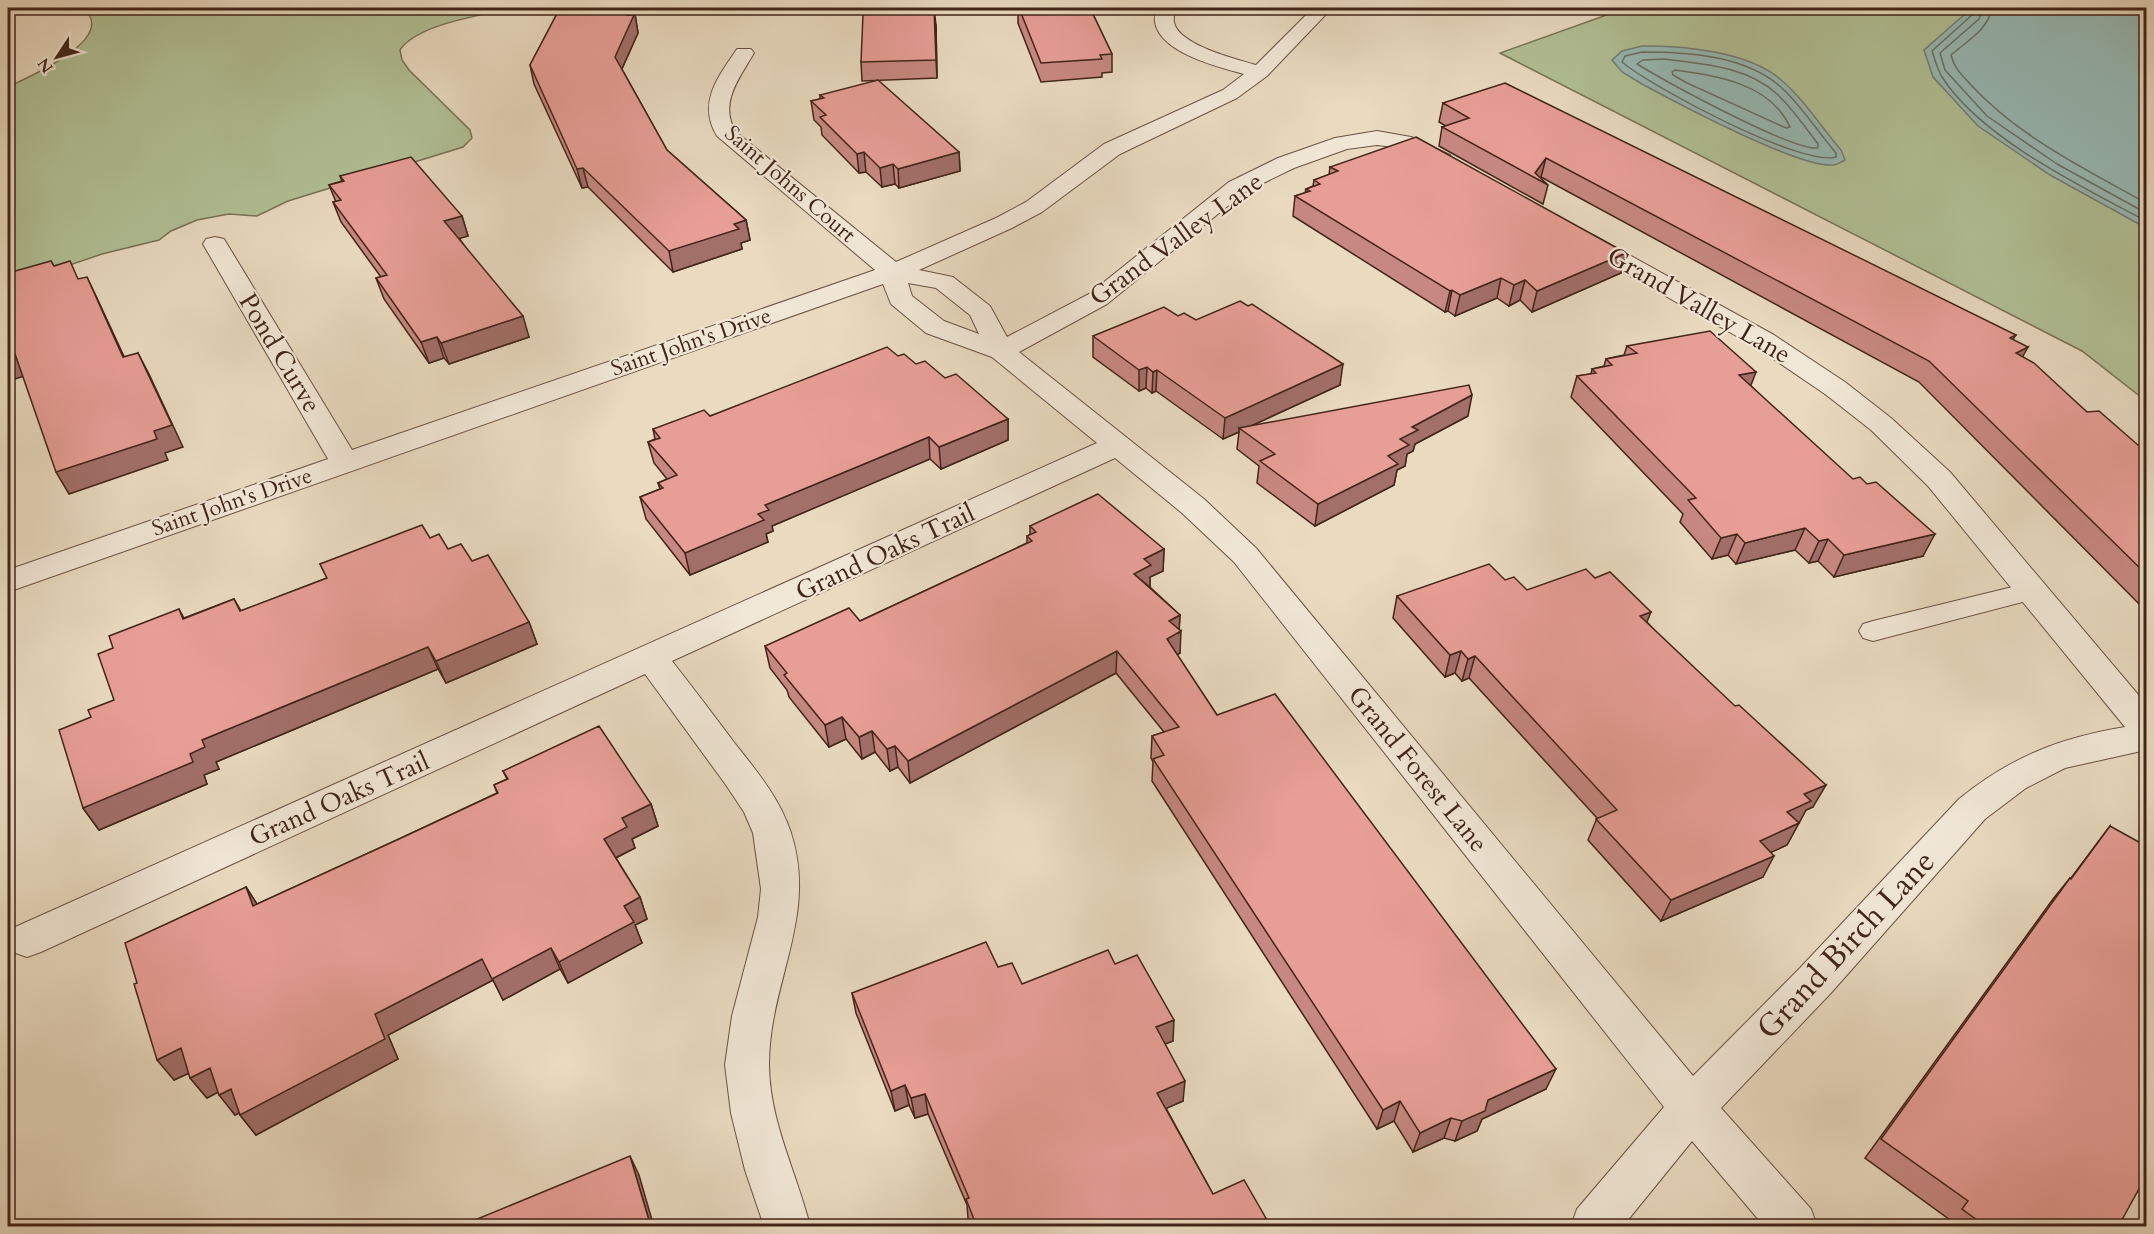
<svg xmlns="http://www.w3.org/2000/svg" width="2154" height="1234" font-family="Cardo,serif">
	<rect width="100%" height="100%" fill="#e9dac0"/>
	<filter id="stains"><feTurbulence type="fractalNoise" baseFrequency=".00333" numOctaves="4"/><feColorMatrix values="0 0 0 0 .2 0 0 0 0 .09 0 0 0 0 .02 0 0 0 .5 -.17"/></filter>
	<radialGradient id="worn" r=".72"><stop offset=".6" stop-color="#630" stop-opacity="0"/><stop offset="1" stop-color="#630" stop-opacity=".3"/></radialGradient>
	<!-- green -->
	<g fill="#b1c196" stroke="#7a7358" stroke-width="1.5">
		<path d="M 83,8 L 512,8 C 483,15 417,24 400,50 L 402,60 L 409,70 L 470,130 L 472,138 L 463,147 L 288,201 L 257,216 L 229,214 L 197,220 L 171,231 L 159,240 L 102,254 L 8,286 L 8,87 C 28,77 120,39 83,8 Z"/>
		<polygon points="1626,8 2146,8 2146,401 2082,351 1500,53"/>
	</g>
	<!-- water -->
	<g fill="#97bab5" stroke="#757e77" stroke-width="1.5">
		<polygon points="1972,8 2146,8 2146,228 2050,175 1978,126 1933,77 1924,50"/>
		<path d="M 1642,46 C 1682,45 1749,52 1780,79 C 1802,97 1822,128 1841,150 L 1845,160 C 1841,162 1837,165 1833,165 C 1799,168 1677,103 1642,84 L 1622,72 L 1612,60 L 1622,51 Z"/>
	</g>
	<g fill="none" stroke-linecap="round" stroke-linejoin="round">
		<!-- shore -->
		<g stroke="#6c7067" stroke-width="1.5">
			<path d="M 1975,8 L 1973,14 L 1932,51 C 1935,59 1937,69 1942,77 C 1981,138 2082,187 2146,221"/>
			<polyline points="1983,8 1979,19 1940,53 1945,70 1987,116 2057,164 2146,213"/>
			<path d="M 1992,8 C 1988,30 1967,41 1951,55 C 1954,68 1962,75 1971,85 C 2019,137 2085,169 2146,203"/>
			<path d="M 1642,52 C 1688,52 1747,55 1783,89 C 1803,108 1818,132 1836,153 L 1836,157 C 1801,167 1652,87 1622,62 L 1625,56 Z"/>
			<path d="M 1664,59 C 1702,64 1747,66 1777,94 C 1793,109 1805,127 1818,144 L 1818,148 C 1792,151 1665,81 1637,64 L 1643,60 Z"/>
			<path d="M 1675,70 C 1717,76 1770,83 1790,127 L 1786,128 L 1687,83 L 1673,75 L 1672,72 Z"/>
		</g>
		<!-- lane casing -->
		<g stroke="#6c5243" stroke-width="2">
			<polygon id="lane" points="2033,582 2042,585 2046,591 2042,597 1873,641 1863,638 1859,631 1863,624 1873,621"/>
		</g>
		<!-- street casing -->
		<g stroke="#6c5243" stroke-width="2">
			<path id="street" d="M 1157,8 L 1175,8 C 1175,11 1173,18 1174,22 C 1178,45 1236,59 1256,65 L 1313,8 L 1332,8 L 1267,76 L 1237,98 L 1120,154 L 1042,212 L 1012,228 L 919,270 L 953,277 L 990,306 L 1007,337 L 1089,294 L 1229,182 L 1278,158 L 1335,138 L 1377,131 L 1411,137 L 1450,155 L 1453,160 L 1450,165 L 1442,167 L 1395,147 L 1377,145 L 1347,149 L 1294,168 L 1245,192 L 1107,304 L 1019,352 L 1204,499 L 1256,548 L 1693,1076 L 1800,968 L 1959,799 C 2011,757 2059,738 2125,727 L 1928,486 L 1871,430 L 1825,394 L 1756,347 L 1575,245 L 1572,240 L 1575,235 L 1584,233 L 1593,235 L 1774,335 L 1845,382 L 1891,418 L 1950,472 L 2146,704 L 2146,750 L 2065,768 L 2026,788 L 1985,819 L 1830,994 L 1721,1108 L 1811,1209 L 1817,1226 L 1764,1226 L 1692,1141 L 1623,1226 L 1571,1226 L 1577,1209 L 1664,1107 L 1234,562 L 1182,513 L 1115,458 L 672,661 C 693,688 713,714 733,741 C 755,769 780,798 791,833 C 818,916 769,983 769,1064 C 769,1121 797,1173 810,1226 L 764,1226 L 745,1170 L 731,1113 L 725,1065 L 732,1016 L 758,917 L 761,889 L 753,833 L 744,812 L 726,785 L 645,674 L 41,952 L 27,957 L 13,952 L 8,942 L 13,928 L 1097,443 L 992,357 L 926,333 L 891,304 L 883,284 L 8,592 L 8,570 L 328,459 L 203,244 L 206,239 L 215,237 L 224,239 L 227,244 L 352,450 L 875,270 L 717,136 C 697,103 718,77 737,49 L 751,49 L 754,53 C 740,77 718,104 736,132 L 896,262 L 996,218 L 1026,202 L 1104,144 L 1223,90 L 1244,74 C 1219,67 1160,53 1155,22 C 1154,18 1156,12 1157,8 ZM 908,283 L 936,288 L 970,315 L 979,334 L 944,321 L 912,296 Z"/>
		</g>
		<!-- lane -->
		<use href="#lane" fill="#f1e7d6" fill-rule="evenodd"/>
		<!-- street -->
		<use href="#street" fill="#f1e7d6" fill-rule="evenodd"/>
	</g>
	<!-- wall -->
	<g fill="#c78881" stroke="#422519" stroke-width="1.5">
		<polygon points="560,8 634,8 638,33 622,69 667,150 746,220 750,240 741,243 742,249 673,272 588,187 582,188 534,84 530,65"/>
		<polygon points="1018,8 1090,8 1112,54 1112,72 1102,73 1102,77 1041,82 1018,23"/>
		<polygon points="874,14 936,25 937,78 862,81 861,62"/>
		<polygon points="820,95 959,152 960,171 899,188 895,184 882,187 866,172 859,173 822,135 821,127 814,120 811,101 820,99"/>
		<polygon points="1443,103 2016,335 2013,339 2023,357 2087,412 2146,452 2146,611 1919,382 1541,177 1540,178 1548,185 1543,204 1439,146 1442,127 1446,126 1439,122"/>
		<polygon points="1330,167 1626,253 1621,273 1532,312 1520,300 1509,306 1497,298 1455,316 1448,311 1445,312 1293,216 1295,196 1305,193 1306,189 1313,186 1314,180 1329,175"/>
		<polygon points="340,176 462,216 468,236 459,238 529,337 449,364 444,358 429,363 384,299 376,278 381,277 341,222 333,202 336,202 329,185 342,181"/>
		<polygon points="1178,316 1196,320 1340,385 1251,426 1468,416 1415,444 1413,451 1407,454 1405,466 1397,470 1394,485 1315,526 1257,483 1259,466 1237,449 1239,432 1223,439 1156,391 1152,393 1146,388 1139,391 1093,357 1093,336"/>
		<polygon points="1627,346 1751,386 1923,556 1834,577 1818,561 1809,563 1795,550 1736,564 1728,555 1712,559 1680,522 1683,514 1571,397 1577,376 1591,374 1592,369 1604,366 1606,359 1624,355"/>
		<polygon points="898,356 945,378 1008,419 1008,440 941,469 930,459 872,483 772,526 773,531 766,534 768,542 690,575 646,519 640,497 660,489 658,483 667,479 654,463 648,442 655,439 653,429 710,416"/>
		<polygon points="1030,526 1164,549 1163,571 1150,577 1150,587 1180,615 1179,629 1180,653 1177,655 1217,715 1546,1089 1482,1119 1477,1131 1455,1141 1444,1138 1413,1152 1394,1121 1377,1129 1152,781 1153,762 1151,758 1152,736 1164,732 1116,673 910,783 898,767 890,771 875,752 862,759 846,739 829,747 789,697 787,690 770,668 765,646 860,621 1027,543 1027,536 1030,535"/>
		<polygon points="430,538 448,549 472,561 529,622 537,644 446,683 438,669 216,762 219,769 204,775 207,784 99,830 83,808 91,717 114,700 113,648 179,609 184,618 234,599 241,611 327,578 320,564"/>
		<polygon points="1595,578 1647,622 1813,807 1806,810 1787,845 1771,852 1763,877 1661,921 1588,840 1597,818 1469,678 1462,681 1455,673 1445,677 1393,618 1397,596 1505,580 1527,590"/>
		<polygon points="503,771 651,804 658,826 632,839 635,848 616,858 640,897 647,919 635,925 642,943 568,983 560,969 503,1000 493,980 388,1035 398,1059 256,1135 240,1115 239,1113 235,1115 218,1092 207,1098 190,1078 189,1073 174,1080 137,983 246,887 257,904 399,839 497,793 494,785 507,779"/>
		<polygon points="2110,826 2118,1227 1945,1227 1950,1220 1865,1158 2053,899 2070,878 2071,878"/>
		<polygon points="1115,964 1173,1041 1165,1044 1183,1101 1166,1108 1213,1194 1271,1227 972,1227 968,1218 967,1205 928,1114 915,1118 909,1105 895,1111 856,1013 852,993 998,967 1022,984"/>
	</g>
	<!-- shaded-wall -->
	<g fill="#a26f69" stroke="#422519" stroke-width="1.5">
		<polygon points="631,8 634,8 638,33 619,75 615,57 627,15"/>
		<polygon points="934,8 936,25 937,78 936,60"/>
		<polygon points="864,152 866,172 859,173 857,154"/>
		<polygon points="959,152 960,171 899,188 898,169"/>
		<polygon points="1546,158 1541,177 1539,180 1535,173"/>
		<polygon points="893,164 895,184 882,187 880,168"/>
		<polygon points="583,168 588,187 582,188 577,169"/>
		<polygon points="462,216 468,236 451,241 444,221"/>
		<polygon points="746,220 750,240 741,243 742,249 673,272 669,251 734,224"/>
		<polygon points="1626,253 1621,273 1532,312 1537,291"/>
		<polygon points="87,277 97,298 134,378 123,357"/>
		<polygon points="1501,278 1497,298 1455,316 1460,295"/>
		<polygon points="1525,280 1520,300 1509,306 1514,285"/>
		<polygon points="1452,290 1448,311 1445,312 1450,291"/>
		<polygon points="523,316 529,337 449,364 441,343"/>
		<polygon points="437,337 444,358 429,363 421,342"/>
		<polygon points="2028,347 2017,367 2016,353"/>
		<polygon points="138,353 149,374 183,447 165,453 168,460 69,494 56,472"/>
		<polygon points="15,354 28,375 8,381 8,356"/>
		<polygon points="1343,364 1340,385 1242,430 1239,428 1239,432 1223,439 1225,418"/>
		<polygon points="1147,367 1146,388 1139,391 1139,370"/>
		<polygon points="1157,370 1156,391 1152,393 1153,372"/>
		<polygon points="1756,372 1748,393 1739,375"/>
		<polygon points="1472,395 1468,416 1415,444 1413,451 1407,454 1405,466 1397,470 1394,485 1315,526 1318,504 1400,439 1412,427"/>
		<polygon points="1008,419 1008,440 941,469 939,447"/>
		<polygon points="929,437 930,459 772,526 773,531 766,534 768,542 690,575 685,553 758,514 765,505"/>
		<polygon points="1805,528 1795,550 1736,564 1745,543"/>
		<polygon points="1737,534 1728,555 1712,559 1721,538"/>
		<polygon points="1935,534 1923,556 1834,577 1844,555"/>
		<polygon points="1828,539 1818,561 1809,563 1819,541"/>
		<polygon points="1164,549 1163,571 1150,577 1150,587 1134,574 1144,559"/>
		<polygon points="1651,612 1642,634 1640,616"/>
		<polygon points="1180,615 1179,633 1181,631 1180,653 1166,661 1169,621"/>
		<polygon points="529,622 537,644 446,683 436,661"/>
		<polygon points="428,647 438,669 216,762 219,769 204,775 207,784 99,830 83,808 190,754 202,740"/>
		<polygon points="1117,651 1116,673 910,783 908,761"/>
		<polygon points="1461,651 1455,673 1445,677 1450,655"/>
		<polygon points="1475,656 1469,678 1462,681 1468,659"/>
		<polygon points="842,717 846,739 829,747 825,725"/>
		<polygon points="872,731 875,752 862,759 859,737"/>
		<polygon points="895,746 898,767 890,771 887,749"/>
		<polygon points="1826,785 1813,807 1806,810 1799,823 1787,812 1804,794"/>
		<polygon points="651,804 658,826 632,839 635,848 611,860 604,839 622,818"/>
		<polygon points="1799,823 1787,845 1748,863 1760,841"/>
		<polygon points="1774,856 1763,877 1661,921 1671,900"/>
		<polygon points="246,887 260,909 253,906"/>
		<polygon points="640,897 647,919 635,925 642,943 568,983 559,962 624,906"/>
		<polygon points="551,948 560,969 503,1000 493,980 388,1035 398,1059 256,1135 240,1115 375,1014 482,959"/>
		<polygon points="1174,1020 1173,1041 1154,1048 1156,1027"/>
		<polygon points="181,1048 198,1069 174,1080 157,1060"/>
		<polygon points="210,1068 226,1088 207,1098 190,1078"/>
		<polygon points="1556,1069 1546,1089 1482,1119 1477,1131 1455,1141 1462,1121 1488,1100"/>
		<polygon points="1185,1081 1183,1101 1156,1113 1157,1093"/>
		<polygon points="905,1085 909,1105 895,1111 891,1091"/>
		<polygon points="231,1089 247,1109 235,1115 219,1095"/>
		<polygon points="925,1094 928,1114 915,1118 911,1098"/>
		<polygon points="1400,1101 1394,1121 1377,1129 1383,1110"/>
		<polygon points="1451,1118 1444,1138 1413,1152 1420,1133"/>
		<polygon points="630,1156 639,1175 654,1227 651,1227"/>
	</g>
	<!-- building -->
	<g fill="#e79e96" stroke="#422519" stroke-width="1.5">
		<polygon points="560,8 631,8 627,15 634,15 615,57 667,150 746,220 734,224 739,229 669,251 583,168 577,169 530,65"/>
		<polygon points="934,8 936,60 861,62 863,14 874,14 874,10"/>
		<polygon points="1019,8 1090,8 1112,54 1100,55 1102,59 1041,63"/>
		<polygon points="878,80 959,152 898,169 893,164 880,168 864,152 857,154 820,117 826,115 811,101 824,98 820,95"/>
		<polygon points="1505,83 2016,335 2010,338 2028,347 2016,353 2034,363 2087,412 2099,411 2146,452 2146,574 1929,361 1546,158 1535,173 1548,185 1442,127 1469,118 1443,103"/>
		<polygon points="1416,137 1626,253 1537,291 1525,280 1514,285 1501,278 1460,295 1452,290 1450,291 1295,196 1310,191 1306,189 1320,184 1314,180 1338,171 1330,167"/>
		<polygon points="411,157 462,216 444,221 523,316 441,343 437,337 421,342 376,278 387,275 333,202 341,200 329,185 344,181 340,176"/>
		<polygon points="51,261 54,266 70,261 78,279 87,277 123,357 138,353 172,425 154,431 157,439 56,472 15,354 8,356 8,273"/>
		<polygon points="1240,301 1248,306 1252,304 1343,364 1225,418 1157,370 1153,372 1147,367 1139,370 1093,336 1164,307 1178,316 1184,313 1196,320"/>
		<polygon points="1710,331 1756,372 1739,375 1853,479 1860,477 1867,484 1876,482 1935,534 1844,555 1828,539 1819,541 1805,528 1745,543 1737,534 1721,538 1688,500 1696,498 1577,376 1596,373 1592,369 1612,365 1606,359 1637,353 1627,346"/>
		<polygon points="887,347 898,356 904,354 916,364 925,361 945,378 956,374 1008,419 939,447 929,437 869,462 765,505 769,510 758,514 764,520 685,553 640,497 663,488 658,483 677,475 648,442 660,438 653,429 704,410 710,416"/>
		<polygon points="1469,385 1472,395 1412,427 1418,430 1400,439 1409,445 1388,456 1398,464 1318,504 1260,461 1275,454 1239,428"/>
		<polygon points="1098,494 1164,549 1144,559 1151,565 1134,574 1180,615 1169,621 1181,631 1167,639 1217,715 1275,694 1556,1069 1488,1100 1485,1111 1462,1121 1451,1118 1420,1133 1400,1101 1383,1110 1153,759 1164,755 1152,736 1179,727 1117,651 908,761 895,746 887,749 872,731 859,737 842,717 825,725 784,675 787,673 765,646 849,608 860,621 1032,541 1027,536 1036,532 1030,526"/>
		<polygon points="422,525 430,538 439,534 448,549 461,544 472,561 488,555 529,622 436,661 428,647 202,740 205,747 190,754 193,762 83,808 59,730 91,717 88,710 114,700 98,654 113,648 109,636 179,609 183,619 234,599 240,611 327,578 320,564"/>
		<polygon points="1489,564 1505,580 1514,577 1527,590 1586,569 1595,578 1610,572 1651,612 1640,616 1735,706 1739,705 1826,785 1804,794 1811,801 1787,812 1799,823 1760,841 1774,856 1671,900 1596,819 1617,810 1475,656 1468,659 1461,651 1450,655 1397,596"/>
		<polygon points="599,726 651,804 622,818 627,827 604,839 640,897 624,906 634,922 559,962 551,948 492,979 482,959 375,1014 385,1039 240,1115 231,1089 219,1095 210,1068 190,1078 181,1048 157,1060 134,984 137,983 125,943 246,887 253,906 399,839 498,793 494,785 508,779 503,771"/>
		<polygon points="2110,826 2146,846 2146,1176 2118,1227 1987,1227 1962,1209 1968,1201 1881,1139 2070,878 2071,879"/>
		<polygon points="986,942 998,967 1012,963 1022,984 1108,950 1115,964 1137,955 1174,1020 1156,1027 1185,1081 1157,1093 1213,1194 1244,1180 1271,1227 977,1227 966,1199 969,1198 925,1094 911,1098 905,1085 891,1091 852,993"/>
		<polygon points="630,1156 651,1227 458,1227"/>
	</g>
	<g text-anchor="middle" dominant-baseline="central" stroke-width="4.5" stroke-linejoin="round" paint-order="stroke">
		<!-- far-street labels -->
		<g font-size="22" fill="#422519" stroke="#f1e7d6">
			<text transform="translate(790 184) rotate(41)">Saint Johns Court</text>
			<text transform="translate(691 342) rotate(-19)">Saint John's Drive</text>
			<text transform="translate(232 502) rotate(-19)">Saint John's Drive</text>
		</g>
		<!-- street labels -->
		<g font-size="26" fill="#422519" stroke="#f1e7d6">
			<text transform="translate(1176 239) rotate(-36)">Grand Valley Lane</text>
			<text transform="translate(1699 305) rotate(30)">Grand Valley Lane</text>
			<text transform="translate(280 353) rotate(59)">Pond Curve</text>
			<text transform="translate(885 552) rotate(-25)">Grand Oaks Trail</text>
			<text transform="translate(1418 769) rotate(51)">Grand Forest Lane</text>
			<text transform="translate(339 799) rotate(-24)">Grand Oaks Trail</text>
		</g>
		<!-- near-street labels -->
		<g font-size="32" fill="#422519" stroke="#f1e7d6">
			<text transform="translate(1846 945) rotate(-47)">Grand Birch Lane</text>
		</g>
	</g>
	<!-- margin -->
	<rect width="2154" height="1234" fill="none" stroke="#e9dac0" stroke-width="30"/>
	<rect x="9" y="9" width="2136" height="1216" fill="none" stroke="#422519" stroke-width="3"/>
	<rect x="15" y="15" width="2124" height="1204" fill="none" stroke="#422519" stroke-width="1.5"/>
	<!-- north arrow -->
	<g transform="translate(57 57) rotate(234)" stroke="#f1e7d6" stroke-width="4.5" paint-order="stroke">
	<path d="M0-4.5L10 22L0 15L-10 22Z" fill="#422519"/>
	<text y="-9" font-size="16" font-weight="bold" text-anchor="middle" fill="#422519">N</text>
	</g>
	<rect width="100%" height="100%" filter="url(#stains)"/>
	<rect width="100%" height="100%" fill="url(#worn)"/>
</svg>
